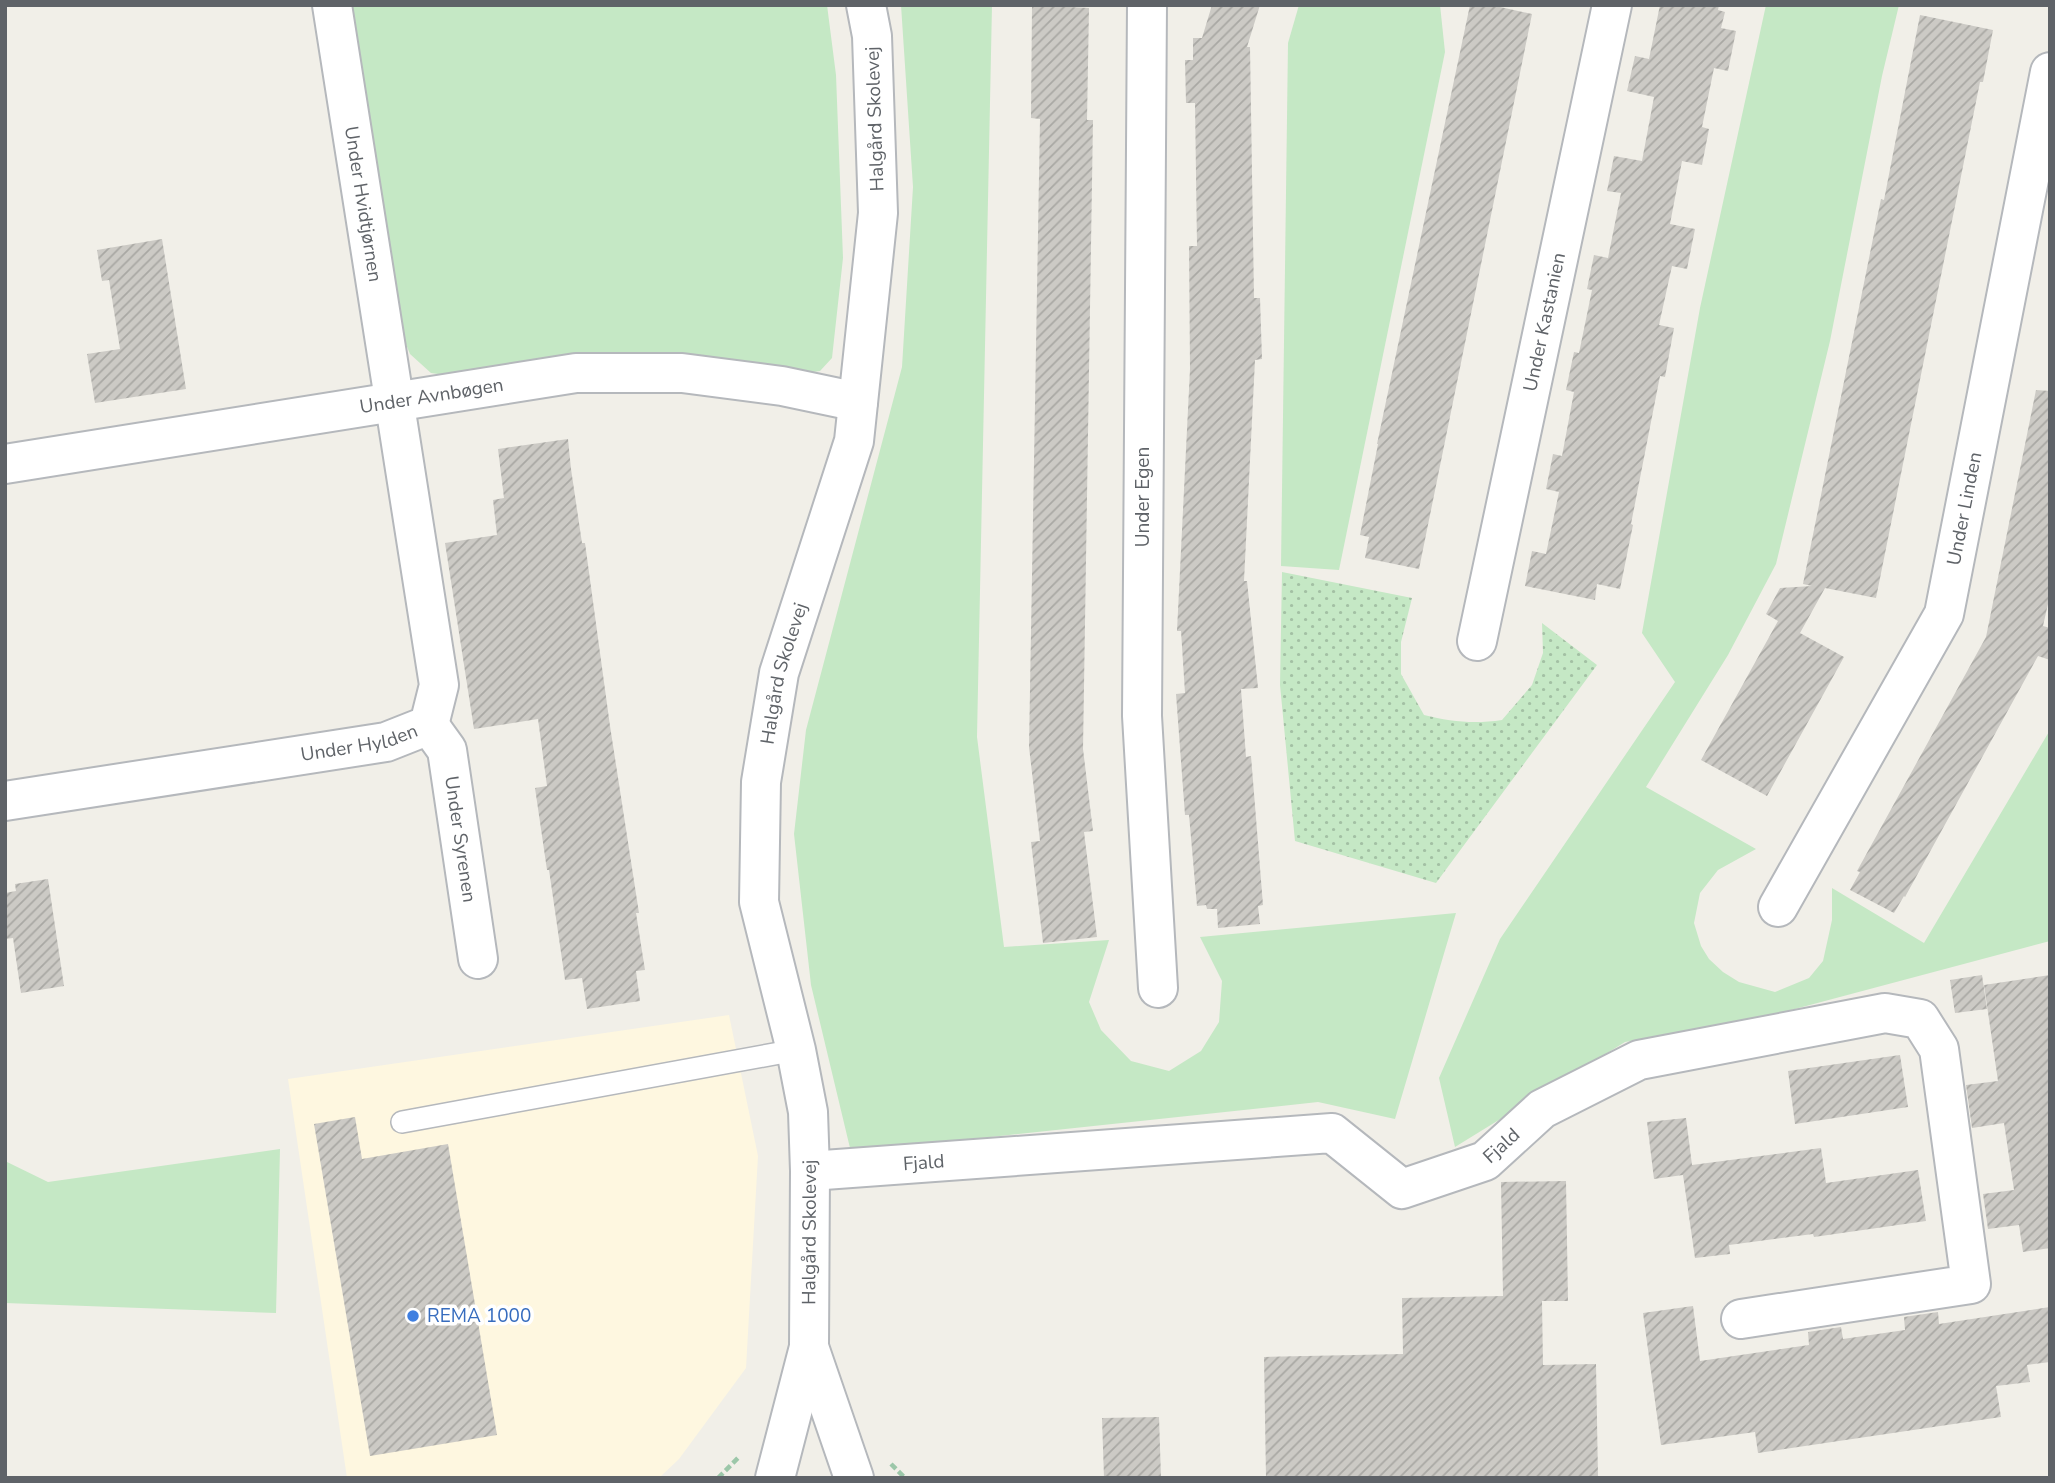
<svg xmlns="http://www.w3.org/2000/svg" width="2055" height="1483" font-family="'Nunito Sans',sans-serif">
	<defs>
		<pattern id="park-dots" width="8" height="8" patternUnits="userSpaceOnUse" patternTransform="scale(1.75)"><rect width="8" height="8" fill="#c5e8c5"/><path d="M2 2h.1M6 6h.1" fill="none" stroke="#a3c0a4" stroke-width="1.8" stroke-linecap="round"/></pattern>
		<pattern id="building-hatch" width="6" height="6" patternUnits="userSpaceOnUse" patternTransform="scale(1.75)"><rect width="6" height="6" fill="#cccac5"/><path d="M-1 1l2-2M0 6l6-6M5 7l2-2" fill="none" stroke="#a9a8a4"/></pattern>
	</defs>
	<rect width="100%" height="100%" fill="#f1efe8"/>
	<!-- commercial -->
	<polygon fill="#fef7e0" points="729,1015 758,1156 746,1368 679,1459 659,1478 347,1478 288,1079"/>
	<!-- grass -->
	<g fill="#c5e8c5">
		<polygon points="351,5 827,5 836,75 843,258 832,358 820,371 799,374 674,352 583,356 459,377 431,373 410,354 391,308"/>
		<polygon points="901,5 992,5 977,737 1004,947 1109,940 1089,1002 1101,1030 1131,1061 1169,1071 1201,1051 1219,1022 1222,981 1200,937 1456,913 1395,1119 1318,1102 963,1140 850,1148 811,985 794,834 806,730 902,367 913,187"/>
		<polygon points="1299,5 1440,5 1445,52 1339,570 1281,566 1288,43"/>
		<polygon points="1766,5 1899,5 1882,76 1830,341 1776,564 1728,655 1646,787 1756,849 1718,870 1700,893 1694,923 1701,946 1709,959 1723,972 1739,982 1775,992 1809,978 1823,961 1832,920 1832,888 1924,943 2050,730 2050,941 1769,1016 1625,1042 1455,1147 1439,1078 1500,939 1675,682 1642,633 1700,308"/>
		<polygon points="280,1149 276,1313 5,1303 5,1161 48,1182"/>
	</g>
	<!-- park -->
	<path fill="url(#park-dots)" d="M 1282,572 L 1412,598 L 1401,642 L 1401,674 L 1424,715 C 1451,722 1475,724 1502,720 L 1532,685 L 1543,653 L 1542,623 L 1597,665 L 1436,883 L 1295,841 L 1280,685 Z"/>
	<!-- building -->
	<g fill="url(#building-hatch)">
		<polygon points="1032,5 1089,8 1087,120 1093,120 1083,749 1093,831 1084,832 1097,937 1043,943 1031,842 1040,841 1029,747 1040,119 1031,118"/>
		<polygon points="1212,5 1260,5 1247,47 1250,47 1254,298 1260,298 1262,359 1255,360 1244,581 1247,581 1258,688 1241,689 1246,757 1251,756 1263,905 1258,906 1260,924 1218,928 1217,909 1207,909 1206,905 1197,906 1189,815 1185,815 1176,694 1185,693 1181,631 1177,631 1190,369 1189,246 1197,246 1195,103 1186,103 1185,60 1193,60 1193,38 1202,38"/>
		<polygon points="1470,5 1491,5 1532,14 1419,569 1365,558 1369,537 1360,535 1378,444 1377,444"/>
		<polygon points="1660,5 1719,5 1718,10 1725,12 1721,28 1736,31 1728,71 1714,68 1702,127 1709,129 1702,165 1682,161 1670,224 1695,229 1687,269 1672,266 1659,325 1674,328 1665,377 1660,376 1631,524 1633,525 1620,589 1597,584 1595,600 1525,586 1532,551 1546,554 1559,492 1546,489 1553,454 1562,456 1574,392 1566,390 1574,352 1579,353 1592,290 1587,289 1594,255 1608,258 1621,193 1607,191 1614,156 1642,161 1654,97 1627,91 1635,56 1649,59"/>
		<polygon points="1920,15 1993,30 1983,82 1980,82 1876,598 1825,588 1800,633 1844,657 1767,796 1701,760 1778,621 1766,614 1780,588 1812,586 1803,584 1881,199 1884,200"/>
		<polygon points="162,239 186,389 95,403 87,354 120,349 109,280 102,281 97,250"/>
		<polygon points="2036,390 2050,391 2050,595 2043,626 2050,628 2050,660 2038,656 1905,897 1904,896 1894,913 1850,890 1860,872 1857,871 1986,637"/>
		<polygon points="568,439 571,469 582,543 585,543 610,726 639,913 636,913 645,970 636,971 640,1001 587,1009 582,978 565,980 549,870 547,870 535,788 547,786 538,719 474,729 445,543 497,535 493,500 504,498 498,449"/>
		<polygon points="48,879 64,986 21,993 13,938 5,939 5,893 16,891 15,884"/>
		<polygon points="1982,975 1987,1009 1955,1013 1950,980"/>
		<polygon points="2050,975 2050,1248 2023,1252 2019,1225 1988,1229 1983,1194 2014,1190 2004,1123 1972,1128 1966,1085 1998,1081 1984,985"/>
		<polygon points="1900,1055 1908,1107 1795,1124 1788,1071"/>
		<polygon points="355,1117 362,1159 448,1144 497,1435 370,1456 314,1124"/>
		<polygon points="1686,1118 1692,1165 1821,1148 1826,1183 1918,1170 1926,1221 1814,1237 1813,1234 1729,1245 1730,1254 1695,1258 1683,1175 1654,1179 1647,1122"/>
		<polygon points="1566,1181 1568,1301 1542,1301 1543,1365 1596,1364 1598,1477 1266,1478 1264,1357 1403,1354 1402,1298 1503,1296 1501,1182"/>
		<polygon points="1693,1306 1700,1361 1809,1345 1808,1332 1841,1327 1843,1339 1905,1330 1904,1317 1938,1312 1939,1324 2050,1307 2050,1362 2027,1365 2030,1382 1996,1386 2001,1417 1758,1453 1755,1432 1661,1445 1643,1313"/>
		<polygon points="1159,1417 1161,1478 1104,1478 1102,1418"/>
	</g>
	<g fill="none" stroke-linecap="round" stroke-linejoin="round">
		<!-- lane casing -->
		<g stroke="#b5b8bc" stroke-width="24">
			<polyline id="lane" points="402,1122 796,1050"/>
		</g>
		<!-- street casing -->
		<g stroke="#b5b8bc" stroke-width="42">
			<g id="street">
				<polyline points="1147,5 1142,716 1158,988"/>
				<path id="s1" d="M 5,464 L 576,373 L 682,373 L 782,386 L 858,402"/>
				<path id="s2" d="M 1477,641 L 1612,5"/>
				<path id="s3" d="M 429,725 L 447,750 L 478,959"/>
				<path id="s4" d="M 5,801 L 386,742 L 429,725 L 439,685 L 332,5"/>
				<path id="s5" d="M 1778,907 L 1944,614 L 2050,72"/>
				<path id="s6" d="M 810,1171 L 1332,1133 L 1402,1189 L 1485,1161 L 1542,1109 L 1639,1060 L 1885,1013 L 1920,1019 L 1939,1049 L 1971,1284 L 1741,1319"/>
				<polyline points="809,1347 854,1478"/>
				<path id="s7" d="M 775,1478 L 809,1347 L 810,1171 L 808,1112 L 796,1050 L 759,902 L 761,782 L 779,673 L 854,441 L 878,213 L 872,36 L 866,5"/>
			</g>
		</g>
		<!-- path -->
		<g stroke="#9cc7a9" stroke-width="4.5" stroke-dasharray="7 3.5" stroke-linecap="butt">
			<polyline points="891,1464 905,1478"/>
			<polyline points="718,1478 739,1457"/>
		</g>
		<!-- lane -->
		<use href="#lane" stroke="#fff" stroke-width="21"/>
		<!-- street -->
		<use href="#street" stroke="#fff" stroke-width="38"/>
	</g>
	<!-- markers -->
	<circle fill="#3f7fe0" stroke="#fff" stroke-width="2.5" cx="413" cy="1316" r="7"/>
	<g text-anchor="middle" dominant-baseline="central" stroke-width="7" stroke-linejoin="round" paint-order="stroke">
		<!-- street labels -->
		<g font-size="19" fill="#5f6368" stroke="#fff">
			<text transform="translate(875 119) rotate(-92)">Halgård Skolevej</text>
			<text transform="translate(363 204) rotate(81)">Under Hvidtjørnen</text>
			<text stroke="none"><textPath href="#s2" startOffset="326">Under Kastanien</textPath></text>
			<text stroke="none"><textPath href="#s1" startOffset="432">Under Avnbøgen</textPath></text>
			<text transform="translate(1143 497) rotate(-90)">Under Egen</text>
			<text stroke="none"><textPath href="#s5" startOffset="444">Under Linden</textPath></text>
			<text stroke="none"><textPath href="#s7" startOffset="817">Halgård Skolevej</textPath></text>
			<text stroke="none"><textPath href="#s4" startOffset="359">Under Hylden</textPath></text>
			<text stroke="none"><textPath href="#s3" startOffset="121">Under Syrenen</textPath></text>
			<text stroke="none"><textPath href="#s6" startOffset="723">Fjald</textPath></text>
			<text stroke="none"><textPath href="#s6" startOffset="114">Fjald</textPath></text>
			<text stroke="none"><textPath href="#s7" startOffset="250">Halgård Skolevej</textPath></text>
		</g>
		<!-- shop labels -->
		<g font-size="19" fill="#366cbe" stroke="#fff" text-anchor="start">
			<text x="427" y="1316">REMA 1000</text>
		</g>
	</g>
	<!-- border -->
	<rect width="2055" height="1483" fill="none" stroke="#5f6368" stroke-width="14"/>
</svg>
